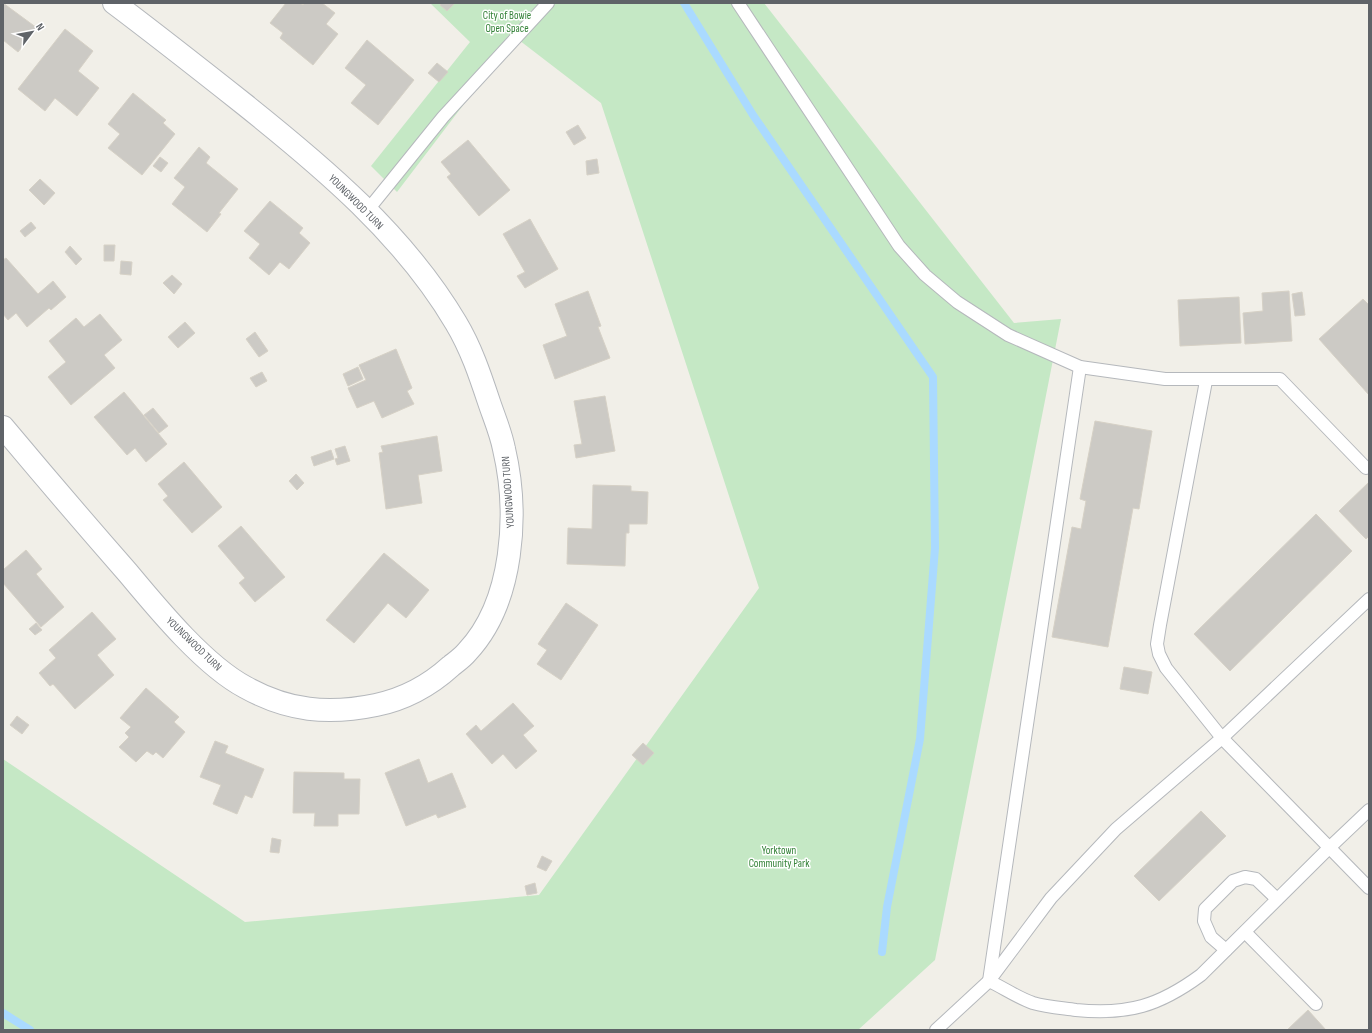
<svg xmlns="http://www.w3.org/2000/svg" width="1372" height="1033" font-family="'Sofia Sans Condensed',sans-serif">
	<rect width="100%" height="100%" fill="#f1efe8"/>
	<!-- green -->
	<polygon fill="#c5e8c5" points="430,3 764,3 1014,323 1061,319 935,960 858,1030 3,1030 3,759 245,922 539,895 759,588 601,103 515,37 397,192 371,166 470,42"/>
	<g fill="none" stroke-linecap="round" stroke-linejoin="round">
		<!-- stream -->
		<g stroke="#aadaff" stroke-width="8">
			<polyline points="684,3 753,115 933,377 935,548 920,739 887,907 882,952"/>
			<polyline points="3,1013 30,1030"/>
		</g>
	</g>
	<!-- building -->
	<g fill="#cccac5" stroke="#d6d1c6">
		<polygon points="3,3 37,28 18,52 3,40"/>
		<polygon points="286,3 300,3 303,5 305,3 322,3 335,13 326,24 338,34 313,65 280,38 283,33 270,23"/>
		<polygon points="442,3 455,3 447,11 440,5"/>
		<polygon points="65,29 93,51 78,71 99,88 77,116 55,98 45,111 18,89"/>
		<polygon points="367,40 414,80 378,125 351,103 366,85 345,68"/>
		<polygon points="437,63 448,72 439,82 428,73"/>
		<polygon points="133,93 166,120 163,123 175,134 142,175 108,148 120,134 108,124"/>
		<polygon points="578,125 586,138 574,145 566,132"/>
		<polygon points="468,140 510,190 479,216 447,177 451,174 441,162"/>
		<polygon points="199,147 210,157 206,163 238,189 219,213 221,214 207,232 172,204 185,187 174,178"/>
		<polygon points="160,157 168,163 161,172 153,166"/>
		<polygon points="597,159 599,173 587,175 586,161"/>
		<polygon points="40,179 55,193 44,205 29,190"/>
		<polygon points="270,201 303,228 299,233 310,243 289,269 280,262 269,275 249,258 260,244 244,231"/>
		<polygon points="530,219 558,269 525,288 517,276 525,272 503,234"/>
		<polygon points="31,222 36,228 25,237 20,231"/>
		<polygon points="104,245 115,245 114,261 104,261"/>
		<polygon points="70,246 82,259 76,265 65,252"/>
		<polygon points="6,258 38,294 53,281 66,297 51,310 49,308 27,327 16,313 8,320 3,314 3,260"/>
		<polygon points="121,261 132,262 131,275 120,274"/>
		<polygon points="172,275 182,284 174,294 163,283"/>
		<polygon points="588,291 601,326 598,327 610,358 555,379 543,345 567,336 555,304"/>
		<polygon points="1289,291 1292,341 1245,344 1243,313 1263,311 1262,293"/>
		<polygon points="1302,292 1305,315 1295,316 1292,294"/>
		<polygon points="1239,297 1241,343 1180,346 1178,300"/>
		<polygon points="1363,299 1369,305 1369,395 1319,339"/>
		<polygon points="100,314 122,340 104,355 115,368 71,405 48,377 66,362 49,341 76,318 84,327"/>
		<polygon points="185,322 195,333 178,348 168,337"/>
		<polygon points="255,332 268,351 259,357 246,339"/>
		<polygon points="396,349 412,388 407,391 414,404 382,418 374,401 357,408 348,388 366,380 359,365"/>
		<polygon points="358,367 363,379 348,386 343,374"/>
		<polygon points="262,372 267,381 256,387 250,378"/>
		<polygon points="124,392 167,444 146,462 135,448 127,455 94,417"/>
		<polygon points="605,396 615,451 576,458 574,445 582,444 574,401"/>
		<polygon points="153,408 168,426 159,433 144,415"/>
		<polygon points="1095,421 1152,431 1139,509 1133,508 1108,647 1052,637 1072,527 1081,529 1086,501 1080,499"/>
		<polygon points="437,436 442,471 418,475 422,503 386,509 379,453 383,452 381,446"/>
		<polygon points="345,446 350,461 337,465 335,459 338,458 335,449"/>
		<polygon points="331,450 334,459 314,466 311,457"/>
		<polygon points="184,462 222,507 192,533 163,500 168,496 158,484"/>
		<polygon points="296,474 304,483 297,490 289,481"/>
		<polygon points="1369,482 1369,536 1366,539 1339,511"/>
		<polygon points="593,485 631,486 631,491 648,492 647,524 629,524 629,533 626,533 625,566 567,564 568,528 592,529"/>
		<polygon points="1316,514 1352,551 1230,671 1194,634"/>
		<polygon points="241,526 285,577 255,602 239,583 245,578 218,546"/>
		<polygon points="26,550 42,569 36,574 64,607 41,627 3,583 3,570"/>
		<polygon points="384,553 429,590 406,618 388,603 354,643 326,620"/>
		<polygon points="566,603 598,625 561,680 537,664 547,650 538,644"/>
		<polygon points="92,612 116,639 97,655 114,675 75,709 53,684 50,686 39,673 56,658 49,650"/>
		<polygon points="36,623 42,630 35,635 29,629"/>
		<polygon points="1124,667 1152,672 1148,694 1120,689"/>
		<polygon points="146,688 179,717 174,722 185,732 163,758 156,752 153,755 147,751 136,762 119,747 129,737 125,733 131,727 120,718"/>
		<polygon points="513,703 534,726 523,735 537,751 516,769 503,754 492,764 466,734 476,725 481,731"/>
		<polygon points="17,716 29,725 22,734 10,725"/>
		<polygon points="215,741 228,746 225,753 264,769 252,798 245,795 237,814 213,804 221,785 200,777"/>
		<polygon points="643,743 654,753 643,765 632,755"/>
		<polygon points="419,759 428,783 452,773 466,807 438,818 436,814 406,826 385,773"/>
		<polygon points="294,772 344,773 344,779 360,779 359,814 338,814 338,826 314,826 315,813 293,813"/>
		<polygon points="1201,811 1226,836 1159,901 1134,876"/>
		<polygon points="272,838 281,840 279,853 270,852"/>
		<polygon points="542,856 552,861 546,871 537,867"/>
		<polygon points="535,883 537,893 527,895 525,886"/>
		<polygon points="1308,1010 1326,1030 1287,1030"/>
	</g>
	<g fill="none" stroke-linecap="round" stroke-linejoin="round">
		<!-- service casing -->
		<g stroke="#b5b8bc" stroke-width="14">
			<g id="service">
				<polyline points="738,3 899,246 925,275 957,302 1008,335 1080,367 1165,379 1280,379 1366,468"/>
				<polyline points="367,211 443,117 548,3"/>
				<path d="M 1080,367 L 989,981 C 1004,988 1018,998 1033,1003 C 1047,1007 1062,1008 1076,1010 C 1128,1015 1159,1006 1201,975 L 1329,848 L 1369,810"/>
				<polyline points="1206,381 1160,625 1157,644 1159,654 1166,668 1222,738 1369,888"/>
				<polyline points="1245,932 1316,1004"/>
				<polyline points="1226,950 1211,937 1204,921 1205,909 1233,881 1245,877 1256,879 1277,899"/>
				<polyline points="936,1030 989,981 1051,898 1116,829 1222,738 1369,599"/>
			</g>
		</g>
		<!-- minor casing -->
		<g stroke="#b5b8bc" stroke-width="24">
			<path id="minor" d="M 3,427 C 44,476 86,525 128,573 C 158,609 204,665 245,687 C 288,711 328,715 376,705 C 405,699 429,686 451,666 C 456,662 462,658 467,652 C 514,602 519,513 504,449 C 501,433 494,417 489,402 C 480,375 471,348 456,323 C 404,235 323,167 244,104 C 201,70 158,36 114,3"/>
		</g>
		<!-- service -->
		<use href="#service" stroke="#fff" stroke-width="12"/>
		<!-- minor -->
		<use href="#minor" stroke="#fff" stroke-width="22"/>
	</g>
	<g text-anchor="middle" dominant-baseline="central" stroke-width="3" stroke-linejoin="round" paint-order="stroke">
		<!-- park labels -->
		<g font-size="11" fill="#348238" stroke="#fff">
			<text x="507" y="15">City of Bowie<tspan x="507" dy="13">Open Space</tspan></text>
			<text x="779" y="850">Yorktown<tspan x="779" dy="13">Community Park</tspan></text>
		</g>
		<!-- street labels -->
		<g font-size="11" fill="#5f6368" stroke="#fff">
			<text transform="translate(356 202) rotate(45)">YOUNGWOOD TURN</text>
			<text transform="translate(508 492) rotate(-94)">YOUNGWOOD TURN</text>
			<text transform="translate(194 644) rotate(44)">YOUNGWOOD TURN</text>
		</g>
	</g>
	<!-- border -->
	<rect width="1372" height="1033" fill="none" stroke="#5f6368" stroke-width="8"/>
	<!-- north arrow -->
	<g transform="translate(32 32) rotate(58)" stroke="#ffffff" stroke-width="3" paint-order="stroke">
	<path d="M0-3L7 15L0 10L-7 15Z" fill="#5f6368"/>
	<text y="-6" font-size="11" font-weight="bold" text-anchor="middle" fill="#5f6368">N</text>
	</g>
</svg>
